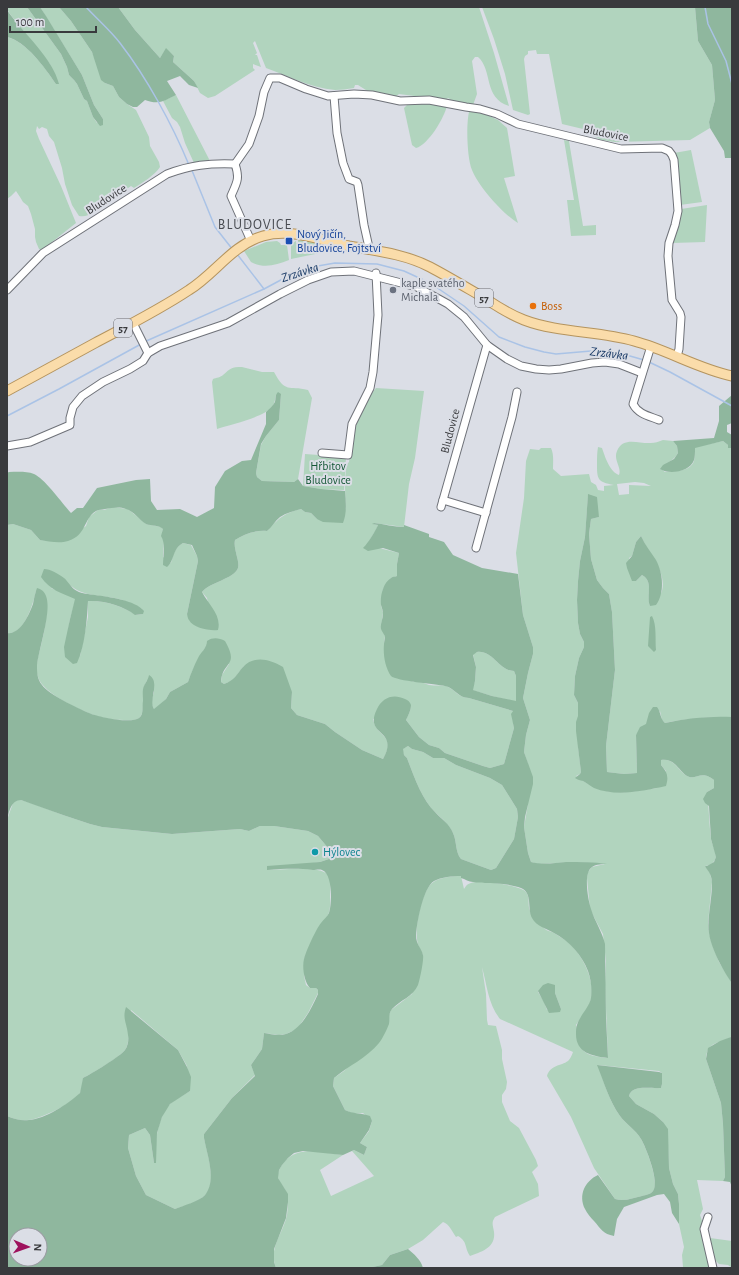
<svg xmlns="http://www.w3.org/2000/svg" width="739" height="1275" font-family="'Alegreya Sans',sans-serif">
	<rect width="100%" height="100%" fill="#dbdee6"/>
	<!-- green -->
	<g fill="#b1d4be" fill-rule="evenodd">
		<path d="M 7,7 L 27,7 L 61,54 L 67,67 L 69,75 L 74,80 L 77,84 L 84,99 L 87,101 L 93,117 L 97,123 L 103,119 L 94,105 L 82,75 L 40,7 L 59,7 L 71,21 L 92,52 L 105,83 L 113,86 L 119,97 L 127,104 L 136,110 L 149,137 L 150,146 L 159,162 L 160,167 C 155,175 142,183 134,188 L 131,186 C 123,191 117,197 110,201 C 107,203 104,204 101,206 C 94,211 89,218 79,216 L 72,205 L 65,184 L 62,168 L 54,142 L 49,136 L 47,129 L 42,127 L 39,129 L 37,126 L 36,131 L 39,139 L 61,186 L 76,223 L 42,250 L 39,249 L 36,242 L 35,237 L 35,229 L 31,214 L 28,206 L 23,202 L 20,197 L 16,191 L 11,196 L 7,199 L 7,37 C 27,42 45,68 56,84 L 50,64 L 10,14 L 7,9 Z"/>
		<path d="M 118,7 L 479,7 L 494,53 L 509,106 C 483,98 493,70 478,57 L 475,57 L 472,61 L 477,94 L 473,105 L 449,101 L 450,99 L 448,98 L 445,100 L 399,94 L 394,98 L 369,92 L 358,85 L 355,85 L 354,88 C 347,89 341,90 335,90 C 310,88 289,76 266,68 L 255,41 L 253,43 L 257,53 L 255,55 L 257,55 L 261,67 L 253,64 L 253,68 L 255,70 L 215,96 L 208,98 L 200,93 L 194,81 L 173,62 L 174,56 L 166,49 L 160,58 L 135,30 Z"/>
		<polygon points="482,7 695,7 698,41 712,65 715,100 709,122 710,128 690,140 615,142 602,140 586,133 583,129 562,124 549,54 537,54 536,50 528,51 528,54 525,56 524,59 530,114 528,115 513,110 505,74 494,39"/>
		<polygon points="176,95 210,161 194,163 185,143 180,127 177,122 172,118 163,101"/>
		<path d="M 423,103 L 447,105 C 445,117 428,145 416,148 L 412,145 L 404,108 L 408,104 Z"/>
		<path d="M 472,111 L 485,114 L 498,120 L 507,128 L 515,176 L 504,178 L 518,223 C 504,215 478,186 472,170 C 467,158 466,125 469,112 Z"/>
		<polygon points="564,140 569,141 583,226 596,225 596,235 571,236 567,200 574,200"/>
		<polygon points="691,150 702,202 680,205 674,153"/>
		<polygon points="707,205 705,242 672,243 681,217 681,209"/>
		<polygon points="298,240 312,242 325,245 327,251 325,252 291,259 291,244 296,241 296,243 298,243"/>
		<path d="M 277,241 L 280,243 L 281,245 L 287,245 L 289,260 C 276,265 264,269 251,262 L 244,251 L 266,242 Z"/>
		<path d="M 242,367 L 262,372 L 274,372 C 286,394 288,385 308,390 L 312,398 L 298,479 L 294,482 L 262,481 L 257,477 L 256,473 L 261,445 L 266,436 L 279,420 L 281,394 L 276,395 C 275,399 275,403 272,407 C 262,418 231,424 217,429 L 212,382 L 213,379 C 216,378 221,377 223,375 C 231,368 231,367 242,367 Z"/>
		<path d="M 376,388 L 424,391 L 415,458 L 409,484 L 404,527 L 374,523 L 373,524 L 378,525 C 376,532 370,538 367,545 L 399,553 L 397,564 L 397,576 L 391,578 L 383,589 L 381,605 L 383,613 L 381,627 L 385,636 L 384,643 L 413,682 C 419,681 423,683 429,685 C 435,686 441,685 446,686 C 455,689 458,698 469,698 L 513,711 L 512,714 L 514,728 L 504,764 L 490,768 L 483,766 L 445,753 L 439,748 L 429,745 L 419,737 L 406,720 L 410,711 L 411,705 L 373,719 C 377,739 397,734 383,759 L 362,750 L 335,732 L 325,724 L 297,715 L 291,708 L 292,692 L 244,666 L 232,681 L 224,684 L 221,682 L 222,675 L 229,664 L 207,645 C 199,657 193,668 188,682 L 170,692 L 166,699 L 154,710 L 151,702 L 154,692 L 147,681 C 139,691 147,712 139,718 C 135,721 129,720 124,720 C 116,720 108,719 100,717 C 83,712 43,694 38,677 C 34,665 40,652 42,641 C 45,630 46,619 47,608 L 36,591 C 33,604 24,636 7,633 L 7,525 L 13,524 L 31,530 L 40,540 L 63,542 L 86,526 L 89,517 L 98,510 L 104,510 L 113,507 L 128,509 L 146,524 L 161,527 L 163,529 L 162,536 L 164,540 L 163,557 L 171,563 C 173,555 175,547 183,543 L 191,545 L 197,556 L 198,561 L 187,614 C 195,629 198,627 214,630 L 207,598 L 202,592 C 210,582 234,579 238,568 C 240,561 233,549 235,540 C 244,534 255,530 267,531 C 278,519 284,513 301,509 L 305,512 L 311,513 L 317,519 L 346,509 L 345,488 L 346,465 L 349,462 C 353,438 354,424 367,401 C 370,397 372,392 376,388 ZM 70,585 C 83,597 103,595 119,599 C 127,601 135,606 142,609 L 143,614 L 136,615 C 123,606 104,600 88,601 L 88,617 L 80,656 L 68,631 L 70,619 L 76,598 L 51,588 Z"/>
		<path d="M 663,440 L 673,441 L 677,446 L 678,453 C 672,463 667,461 661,469 L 665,472 C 675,471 690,472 694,461 C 695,457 695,452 695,447 L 723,441 L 728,445 L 728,448 L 732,448 L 732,717 C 709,717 688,718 665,723 L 662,720 L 660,711 L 636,735 L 637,773 L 624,774 L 607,772 L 606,746 L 615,670 L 612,612 L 609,594 L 603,588 L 597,580 L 591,559 L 589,534 L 591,519 L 599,517 L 588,495 L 585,537 L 580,561 L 578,581 L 577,600 L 578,623 L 580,634 L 584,642 L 584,647 L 579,658 L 575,676 L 574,695 L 578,703 L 578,746 L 581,772 L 580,774 L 576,776 C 605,798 623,793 657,788 L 666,771 L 661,765 L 661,760 C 675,758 677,770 687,776 C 696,781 701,769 714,780 L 714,788 L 707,792 C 709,808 709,823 711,839 C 712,844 716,852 716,857 C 715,862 710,866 705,866 L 710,873 L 712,882 L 708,923 L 709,933 L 712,944 L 719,962 L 732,983 L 732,1034 L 731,1037 C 719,1044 707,1041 706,1059 L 721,1103 L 723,1124 L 725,1177 L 723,1181 L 697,1180 L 703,1209 L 700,1215 L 702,1221 L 701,1230 L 710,1268 L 688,1268 L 683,1267 L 682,1255 L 684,1247 L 679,1224 L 679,1204 L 678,1194 L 673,1184 L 669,1168 L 668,1147 L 663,1122 L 654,1114 L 636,1104 L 629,1096 C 632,1084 651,1089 661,1088 L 662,1084 L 662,1073 L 659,1071 L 598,1065 C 604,1082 609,1101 620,1116 C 626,1124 636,1130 641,1139 C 646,1147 660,1184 653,1191 C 651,1194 646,1195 642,1196 C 633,1198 624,1202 615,1199 L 594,1168 L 571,1117 L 547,1076 C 550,1065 561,1066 568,1061 C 570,1059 572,1055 573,1052 L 500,1019 C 488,1004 487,985 482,967 L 486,994 L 487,1020 L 488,1025 L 496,1026 L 502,1050 L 502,1059 L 507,1082 L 506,1089 L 502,1095 L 502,1102 L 510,1121 L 519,1128 L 536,1160 L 538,1166 L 532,1172 L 538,1184 L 539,1196 L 495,1217 C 491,1223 493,1225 494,1232 C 496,1248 481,1252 470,1256 C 464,1247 468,1242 458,1236 L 456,1237 C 452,1231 449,1224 443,1222 L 423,1240 L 408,1249 L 390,1255 L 382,1265 L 368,1268 L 276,1268 C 268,1248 283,1234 287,1215 C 288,1206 289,1197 284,1188 C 282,1185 279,1182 278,1178 C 277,1171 281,1166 285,1161 C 300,1145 324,1153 343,1155 L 320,1170 L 331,1196 L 374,1176 L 352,1151 L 354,1150 L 364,1155 L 367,1147 L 360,1143 L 369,1131 L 372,1121 L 363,1113 L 354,1114 L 345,1110 L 333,1086 L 334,1078 L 344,1071 L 389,1023 L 389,1015 L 391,1010 L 412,994 L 423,955 C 420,949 417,944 417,938 C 415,925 422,893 431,884 C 438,877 452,876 461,876 L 464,889 C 466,886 467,884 471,883 C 479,880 518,885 525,891 C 531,897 527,904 530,911 C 531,916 540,923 543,927 C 546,931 550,931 554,933 C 559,936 565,940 569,943 C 583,956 595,980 591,999 C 589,1008 581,1017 576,1025 C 581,1051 579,1055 608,1058 L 605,984 L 606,961 L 603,934 L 596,921 L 590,909 L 587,878 L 588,872 L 592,867 L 605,864 L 575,862 L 538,864 L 531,862 L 528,853 L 524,827 L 528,804 L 528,764 L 524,752 L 526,735 L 530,720 L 523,698 L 528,673 L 533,654 L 533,647 L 523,615 L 516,553 L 524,498 L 526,461 L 530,449 L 539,450 L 541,448 L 551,448 C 554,455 553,461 553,469 L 561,476 L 589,474 L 591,482 L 596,485 L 598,490 L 604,491 L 604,486 L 614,485 C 597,482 597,479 597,463 C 597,458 597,453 598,447 L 602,448 C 605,457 610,472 619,475 C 622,467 613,460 617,451 C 623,436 639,444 651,443 C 655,443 658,442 663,440 ZM 635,482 L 644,483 L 651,486 L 629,485 L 629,494 L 619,495 L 617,484 ZM 641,536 C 648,553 667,571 662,591 C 660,596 654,602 650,606 C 646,596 654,581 642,575 L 636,581 L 629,558 L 632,556 L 636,542 ZM 555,985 L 555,993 L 561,1009 L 547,1010 L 544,1002 L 538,992 L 540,989 Z"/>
		<polygon points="305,454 346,457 344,490 321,489 303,486"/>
		<path d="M 477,652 C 493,650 499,671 514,671 L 516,676 L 516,702 L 492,696 L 472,690 L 475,681 L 476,667 L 473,654 Z"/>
		<path d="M 408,746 L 412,749 L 423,752 L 433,758 L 444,758 L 456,765 L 490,778 L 502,785 L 517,809 L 518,817 L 514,839 L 496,868 L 491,870 L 461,859 C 455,852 457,841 453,833 C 449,824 442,819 435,812 C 422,800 413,774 407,758 L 404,755 L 402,749 Z"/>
		<path d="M 17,800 L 21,800 L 31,803 L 63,815 L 90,824 L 102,827 L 172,834 L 240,829 L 249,831 L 260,826 L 274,826 L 308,831 L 318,836 L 329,849 L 330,854 L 329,859 L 320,862 L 267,870 C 279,870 321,865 328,875 C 332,880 330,888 330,894 C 330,901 331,908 328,915 L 310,945 L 304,959 L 304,976 L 306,985 L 310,988 L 316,988 L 318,990 L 318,993 L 308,1013 L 297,1029 L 286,1034 L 279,1035 L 264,1033 L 262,1049 L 251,1065 L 255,1075 L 232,1098 L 204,1134 L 204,1138 C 207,1153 218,1185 204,1196 C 196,1203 184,1206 175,1209 L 146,1195 L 136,1176 L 128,1148 L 129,1135 L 145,1128 L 150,1135 L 154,1163 C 157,1153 155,1144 157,1134 C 159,1124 163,1110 171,1103 C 177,1098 184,1095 190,1091 L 187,1066 L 178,1050 L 131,1010 C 130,1019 130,1044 125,1050 C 120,1057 91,1074 83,1078 C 83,1082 82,1089 80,1093 C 75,1102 39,1120 28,1120 C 21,1121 14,1119 7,1116 L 7,820 L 13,803 Z"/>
		<polygon points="710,1238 732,1241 732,1268 728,1265 719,1264 716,1261 708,1241 708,1239"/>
	</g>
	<!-- forest -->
	<g fill="#8fb79e" fill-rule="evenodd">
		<polygon points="27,7 40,7 46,16 82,75 94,105 103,119 103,125 100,126 93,117 87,101 84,99 77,84 74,80 69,75 67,67 61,54"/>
		<path d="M 59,7 L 118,7 L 135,30 L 160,58 L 166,48 L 174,56 L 173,62 L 194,81 L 198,88 L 189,85 L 180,76 L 167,81 L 176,95 C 164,101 159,105 145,100 L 137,107 L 133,107 L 127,104 L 119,97 L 113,86 L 105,83 L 101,80 L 92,52 L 71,21 Z"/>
		<polygon points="695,7 732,7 732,158 725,158 724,151 710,128 709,122 715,100 712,65 698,41"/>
		<path d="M 7,10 C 22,32 53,58 59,84 L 56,84 C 45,68 26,41 7,37 Z"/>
		<path d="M 278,392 L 281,394 L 279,420 L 266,436 L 261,444 L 256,473 L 257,477 L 262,481 L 294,482 L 298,479 L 303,486 L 321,489 L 345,491 C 346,502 347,513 343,523 L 323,522 L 317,519 L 311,513 L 305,512 L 301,509 C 294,511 286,513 280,517 C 275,521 272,527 267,531 C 255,530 244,534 235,540 C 233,549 240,561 238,568 C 234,579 210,582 202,592 C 208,604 222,615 218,630 C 209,631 193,628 189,620 C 188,619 187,614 187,614 L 198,561 L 197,556 L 192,545 L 183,543 C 172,549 175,560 167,567 L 163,565 C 163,556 166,544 161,536 L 163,529 C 159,525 152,526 146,524 C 139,520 134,511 126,509 C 119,506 112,508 105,509 C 102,510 99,509 96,511 C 83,519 87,535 68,541 C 59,544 48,541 40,540 L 31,530 L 13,524 L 7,525 L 7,473 L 9,472 C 17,472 26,471 34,474 C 45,479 62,503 71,513 L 77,508 L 83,508 L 97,488 L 136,480 L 150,479 L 151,501 L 157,510 L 180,509 L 197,517 L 214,508 L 215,487 L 225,471 L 242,461 L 251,460 L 266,424 L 266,412 C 269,409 273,406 275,402 C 276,398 275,395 278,392 Z"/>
		<path d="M 732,395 L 732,423 L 727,425 L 727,432 L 732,435 L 732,448 L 728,448 L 728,445 L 723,441 L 695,448 C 695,452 695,457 694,460 C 690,472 669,475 660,469 L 663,465 L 674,459 L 678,453 L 677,446 L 673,441 L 714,438 L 719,421 L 719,406 Z"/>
		<path d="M 588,494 L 597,497 L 599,517 L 591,519 L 589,534 L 591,559 L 597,580 L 603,588 L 609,594 L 612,612 L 615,670 L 606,746 L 607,772 L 624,774 L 637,773 L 636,735 L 640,727 L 646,724 L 649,713 L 653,707 L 657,707 C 661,712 660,719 665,723 C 688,718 709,716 732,717 L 732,983 C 723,971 711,948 709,933 C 706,917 716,885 710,874 C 709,871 706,869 705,866 L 707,866 L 714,862 L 716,857 L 711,839 L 709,806 L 705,803 L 703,799 L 707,792 L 714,788 L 714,780 C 701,769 696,781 687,776 C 678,770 675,758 661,760 L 661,765 C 667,772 669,776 666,786 C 643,791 616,797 594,788 C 590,786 587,783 583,781 C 580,780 578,780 575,778 L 580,774 L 581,772 L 576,731 L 576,722 L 578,716 L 578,703 L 574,695 L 575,676 L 579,658 L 584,647 L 584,642 L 580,634 L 578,623 L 577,600 L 578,581 L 580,561 L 585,537 Z"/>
		<path d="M 374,523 C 384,524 394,527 404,527 L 404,525 L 429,534 L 429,537 L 444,542 L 453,555 L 482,568 L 518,574 L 523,615 L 533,647 L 533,654 L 528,673 L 523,698 L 530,720 L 526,735 L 524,752 L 533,777 L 533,784 L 525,817 L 524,827 L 528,853 L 531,862 C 542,865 555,863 566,862 C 580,862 594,862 607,864 C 603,864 596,864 592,867 C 583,873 588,900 591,909 C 595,922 602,931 605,944 L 606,1018 L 608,1058 C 592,1056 576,1053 576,1034 C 576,1031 576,1027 577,1025 C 580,1015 589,1008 591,998 C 592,989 591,979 588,971 C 582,955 569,941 554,933 C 547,929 536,926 532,918 C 527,909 533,893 521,888 C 511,884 495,883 485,883 C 481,882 477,883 473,882 C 469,882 465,879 461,878 L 461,876 C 453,876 441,877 434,881 C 423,888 417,922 416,935 C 416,945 421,947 423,955 C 424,960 420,979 418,985 C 413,997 400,1000 392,1009 C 388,1014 390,1019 389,1024 C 387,1029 383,1038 379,1043 C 367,1058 348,1066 334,1078 L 333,1086 L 345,1110 C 353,1114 361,1113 370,1116 L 372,1121 L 369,1130 L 360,1143 L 367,1147 L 364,1155 L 354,1150 L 343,1155 L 303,1151 L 294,1153 L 288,1158 L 282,1165 L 279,1170 L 278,1178 L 288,1194 L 288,1202 L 286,1218 L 274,1249 L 274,1262 L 276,1268 L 7,1268 L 7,1116 C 14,1119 21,1121 29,1120 C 45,1119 68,1104 80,1093 L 83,1078 C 91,1074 121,1056 125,1050 C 128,1046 129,1039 128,1035 C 127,1023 122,1019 126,1007 L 178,1050 L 187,1067 L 191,1077 L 190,1091 L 170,1104 L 162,1117 L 157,1133 L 156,1163 L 154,1163 L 150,1135 L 145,1128 L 129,1135 L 128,1148 L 136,1176 L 146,1195 L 175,1209 C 182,1206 200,1201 205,1195 C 217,1180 207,1155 204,1138 L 204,1134 L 232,1098 L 255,1076 L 251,1065 L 262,1049 L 264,1033 C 270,1034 279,1036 286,1034 C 302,1029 311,1009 318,994 L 318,990 L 316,988 L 310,988 C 304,982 302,967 304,959 C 306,951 316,929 321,923 C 324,919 327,917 329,913 C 332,904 333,874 322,870 C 320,869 315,870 313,870 C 297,868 282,869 267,870 L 267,866 L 320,862 L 329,859 L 330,854 L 329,849 L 318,836 L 308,831 L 274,826 L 260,826 L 249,831 L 240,829 L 172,834 L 102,827 L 90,824 L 63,815 L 21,800 C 11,800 9,812 7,820 L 7,633 C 20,635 29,615 33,604 C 34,599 35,593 37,588 C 41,589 44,591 46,596 C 52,611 39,648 37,665 C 37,672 37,679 42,685 C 48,694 77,708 89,713 C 98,717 131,724 139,718 C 144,715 142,706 143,701 C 143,696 142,690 144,686 C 146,682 148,680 149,675 C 161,682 148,700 154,709 L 166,699 L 170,692 L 188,682 C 191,673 194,666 198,658 C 201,652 207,648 207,641 C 213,637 219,638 225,641 C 240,667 222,661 221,682 L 224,684 C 235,680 236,675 243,667 C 254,655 270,659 283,667 L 292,692 L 291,708 L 297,715 L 325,724 L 335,732 L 362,750 L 383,759 C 400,728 363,737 377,709 C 382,698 393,693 405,699 C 408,700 410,702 411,705 C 411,710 408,716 406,720 L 419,737 L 429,745 L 439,748 L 445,753 L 483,766 L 490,768 L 504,764 L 514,728 L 511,714 L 513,711 L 469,698 C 458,698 455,688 445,686 C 436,684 396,681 391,676 C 385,667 383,655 384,644 C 384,642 385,639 385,637 C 385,635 382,632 381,629 C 380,624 383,619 383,614 C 383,611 382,608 381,605 C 380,596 383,583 391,578 C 393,576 395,577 397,576 L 397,564 L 399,553 L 383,548 L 368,551 L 363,548 C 367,545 376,530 378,525 L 372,524 ZM 477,652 C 493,650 499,671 514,671 L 516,676 L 516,701 L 492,696 L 473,690 L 475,681 L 476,667 L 473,655 ZM 408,746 L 412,749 L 423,752 L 433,758 L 444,758 L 456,765 L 490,778 L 502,785 L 517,809 L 518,817 L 514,839 L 496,868 L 491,870 L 461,859 C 455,852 457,841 453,833 C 449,823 442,820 435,812 C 422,800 413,774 407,758 L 404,755 L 403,749 ZM 16,1235 L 40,1235 L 40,1259 L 16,1259 Z"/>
		<path d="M 641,536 C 645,545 651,552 656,560 C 663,573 665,593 656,605 L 650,606 C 646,596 654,581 642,575 L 636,581 L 632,581 L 627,568 L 626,563 L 632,556 L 636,542 Z"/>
		<path d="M 44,569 C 50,569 59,574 64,578 C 68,581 71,588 77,591 C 82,594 89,594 95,595 C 109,597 135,600 144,611 L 143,614 L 135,615 C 124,606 104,600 88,601 C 87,620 85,646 77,663 L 73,664 L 65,657 L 64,647 L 70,619 L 75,599 C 61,593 50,590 41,577 Z"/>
		<path d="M 652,616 C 657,625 655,640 656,650 L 654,652 L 648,646 L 650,617 Z"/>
		<polygon points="548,983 555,985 555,993 561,1009 560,1012 549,1013 538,991 543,985"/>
		<polygon points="732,1034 732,1187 730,1182 723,1181 725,1177 723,1124 721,1103 706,1059 708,1048 720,1041 731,1037"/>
		<path d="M 597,1065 L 659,1072 L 662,1073 L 662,1084 L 661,1088 C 651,1089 632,1084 629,1096 L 636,1104 L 654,1114 L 663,1122 L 668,1129 L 669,1168 L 673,1184 L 678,1194 L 679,1204 L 679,1224 L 672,1213 L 670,1202 L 664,1194 L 657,1195 L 624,1207 L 617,1219 L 614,1236 C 603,1234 601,1229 594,1221 C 591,1218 587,1213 585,1209 C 578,1195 585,1181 598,1175 L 615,1199 C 624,1202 633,1198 642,1196 C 646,1195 651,1194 653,1191 C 660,1183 646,1147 641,1139 C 636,1130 626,1124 620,1116 C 609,1101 604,1082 597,1065 Z"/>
		<path d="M 408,1249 C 414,1254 421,1260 423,1268 L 368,1268 L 382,1265 L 390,1255 Z"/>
	</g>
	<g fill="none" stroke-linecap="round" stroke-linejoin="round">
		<!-- stream -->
		<g stroke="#aac3e6" stroke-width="1.5">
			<path d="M 86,7 C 97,19 110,30 120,43 C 147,78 172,124 189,165"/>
			<polyline points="705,7 708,24 726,61 732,84"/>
			<polyline points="191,168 215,227 233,250"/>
			<polyline points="237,254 264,289"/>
			<polyline points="144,342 264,289 292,274 312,267 335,263 377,264 404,271 430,283 464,306 499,337 525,347 544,352 556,354 591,351 605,351 623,354 644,360"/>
			<polyline points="649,362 670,372 732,406"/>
			<polyline points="7,416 59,389 141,344"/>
		</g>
		<!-- minor casing -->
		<g stroke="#6f7279" stroke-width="9">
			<g id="minor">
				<polyline points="334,96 337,133 343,163 349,179 357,182 358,185 364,225 368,243 368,249"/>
				<polyline points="235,164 249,144 259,116 264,92 270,78 280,78 306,89 328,96 354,94 372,95 400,101 429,100 466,107 480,109 497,114 518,124 621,149 662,148 669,151 672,155 674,160 678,211 675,225 669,243 668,256 672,300 680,313 681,317 679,349 677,356"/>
				<path d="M 235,164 C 240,179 237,182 231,196 L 251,241"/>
				<path d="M 7,290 L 43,253 L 167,174 C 191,165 209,163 235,164"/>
				<polyline points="133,323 148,353"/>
				<path d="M 651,346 L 633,404 C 638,414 649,416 659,420"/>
				<polyline points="7,446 30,442 70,425 70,418 73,407 82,396 103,382 130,369 143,361 148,353 160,346 228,323 280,294 308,280 331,272 354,271 417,287 448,304 464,317 487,345 507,359 521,366 536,369 549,370 561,369 592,363 605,362 619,364 642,373"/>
				<polyline points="322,453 348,455 352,424 370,388 373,372 378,315 376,273"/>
				<polyline points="443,500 486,513"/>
				<polyline points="441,507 487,345"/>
				<polyline points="476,548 512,417 517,392"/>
				<polyline points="708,1217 704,1229 713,1268"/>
			</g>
		</g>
		<!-- major casing -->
		<g stroke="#b4945f" stroke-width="11">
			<path id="major" d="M 7,391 C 36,375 66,359 95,343 C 127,326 159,310 189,290 C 215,274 232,245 263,236 C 291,228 321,240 349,246 C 377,251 405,254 430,267 C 449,277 467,288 486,299 C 498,307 511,315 524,320 C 558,333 599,331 634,341 C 668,350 698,369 732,376"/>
		</g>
		<!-- minor -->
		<use href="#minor" stroke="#fff" stroke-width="7"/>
		<!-- major -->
		<use href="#major" stroke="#fadcaa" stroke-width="9"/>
	</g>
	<!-- markers -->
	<rect fill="#1a4fb4" stroke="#dbdee6" stroke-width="1.5" x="285" y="237" width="8" height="8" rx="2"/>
	<circle fill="#6b7280" stroke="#dbdee6" stroke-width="1.5" cx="393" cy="290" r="4"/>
	<circle fill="#e8710a" stroke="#dbdee6" stroke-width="1.5" cx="533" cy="306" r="4"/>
	<circle fill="#0f9aa8" stroke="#dbdee6" stroke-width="1.5" cx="315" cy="852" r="4"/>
	<g text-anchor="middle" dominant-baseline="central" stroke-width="4" stroke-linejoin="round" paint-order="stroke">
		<!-- shield labels -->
		<g fill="#dbdee6" stroke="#6a6b70" stroke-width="1">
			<rect x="475" y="289" width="18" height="18" rx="3"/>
			<rect x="114" y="319" width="18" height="18" rx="3"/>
		</g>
		<g font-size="11" font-weight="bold" fill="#393a3d">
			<text x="484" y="298">57</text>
			<text x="123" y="328">57</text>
		</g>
		<!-- street labels -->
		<g font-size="12" fill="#393a3d" stroke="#dbdee6">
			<text transform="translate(606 133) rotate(11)">Bludovice</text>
			<text transform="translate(106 199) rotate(-33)">Bludovice</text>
			<text transform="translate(450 431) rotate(-75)">Bludovice</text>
		</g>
		<!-- transit labels -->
		<g font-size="12" fill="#164399" stroke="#dbdee6" text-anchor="start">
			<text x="297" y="234">Nový Jičín,<tspan x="297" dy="14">Bludovice, Fojtství</tspan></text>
		</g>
		<!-- worship labels -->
		<g font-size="12" fill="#5b616d" stroke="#dbdee6" text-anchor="start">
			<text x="401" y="283">kaple svatého<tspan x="401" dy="14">Michala</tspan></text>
		</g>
		<!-- food labels -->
		<g font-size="12" fill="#c56008" stroke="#dbdee6" text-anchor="start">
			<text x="541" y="306">Boss</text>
		</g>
		<!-- park labels -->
		<g font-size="12" fill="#145736" stroke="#dbdee6">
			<text x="328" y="466">Hřbitov<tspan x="328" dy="14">Bludovice</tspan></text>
		</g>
		<!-- culture labels -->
		<g font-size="12" fill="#0d838f" stroke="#dbdee6" text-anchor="start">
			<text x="323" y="852">Hýlovec</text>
		</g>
		<!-- water labels -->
		<g font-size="13" font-style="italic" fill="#193a66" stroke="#dbdee6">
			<text transform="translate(300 273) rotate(-18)">Zrzávka</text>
			<text transform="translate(609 354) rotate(7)">Zrzávka</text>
		</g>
		<!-- quarter labels -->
		<g font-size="14" letter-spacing="1" fill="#494c52" stroke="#dbdee6">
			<text x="255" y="225">BLUDOVICE</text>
		</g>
	</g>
	<!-- border -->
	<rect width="739" height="1275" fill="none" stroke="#393a3d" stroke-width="16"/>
	<!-- north arrow -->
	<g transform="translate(28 1247) rotate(92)"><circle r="19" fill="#dbdee6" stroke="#9a9ca2"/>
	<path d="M0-3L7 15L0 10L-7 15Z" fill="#9e115d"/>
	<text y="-6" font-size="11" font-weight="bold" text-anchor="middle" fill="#393a3d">N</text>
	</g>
	<!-- scale -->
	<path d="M10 26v6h86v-6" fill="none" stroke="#393a3d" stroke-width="2"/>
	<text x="16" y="26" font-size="12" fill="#393a3d" stroke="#dbdee6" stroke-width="3" paint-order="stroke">100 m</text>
</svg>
